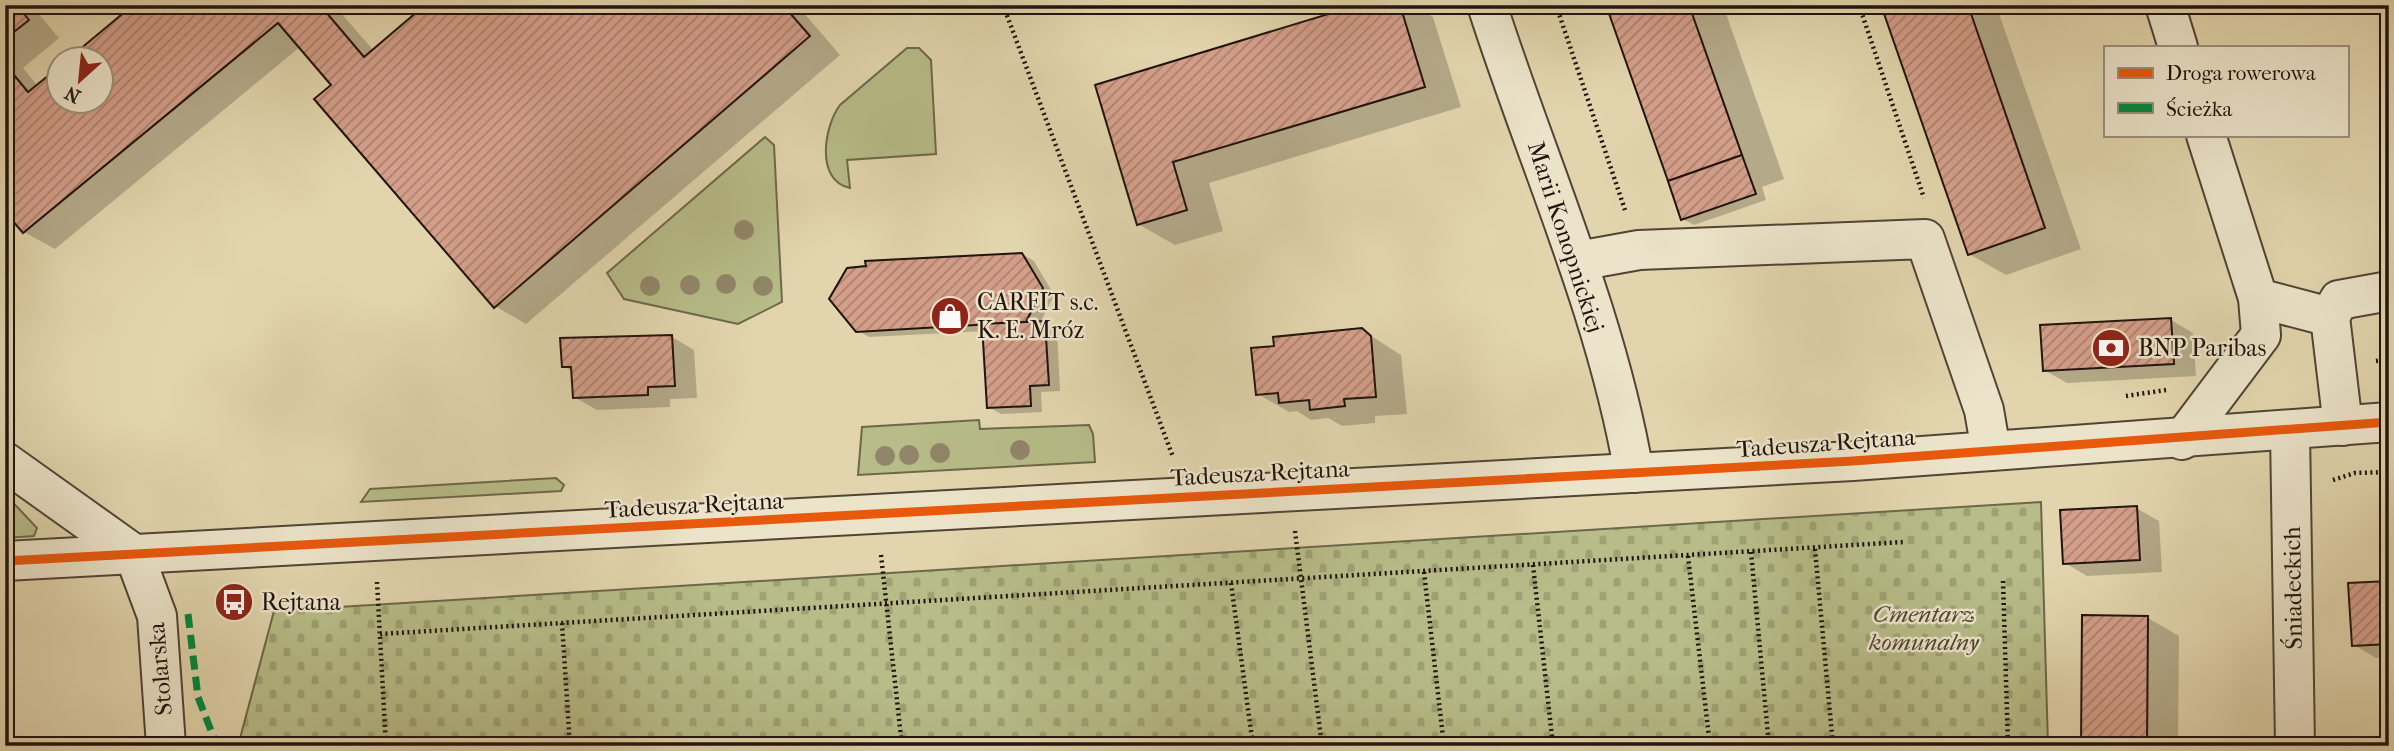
<svg xmlns="http://www.w3.org/2000/svg" width="2394" height="751" font-family="'IM FELL French Canon',serif">
	<defs>
		<pattern id="cemetery-stones" width="16" height="16" patternUnits="userSpaceOnUse" patternTransform="scale(1.75)"><rect width="16" height="16" fill="#b7bc88"/><path d="M2 7V4a2 2 0 0 1 4 0v3zM10 15v-3a2 2 0 0 1 4 0v3z" fill="#9da174"/></pattern>
		<pattern id="building-hatch" width="6" height="6" patternUnits="userSpaceOnUse" patternTransform="scale(1.75)"><rect width="6" height="6" fill="#d49f8a"/><path d="M-1 1l2-2M0 6l6-6M5 7l2-2" fill="none" stroke="#ac806f"/></pattern>
	</defs>
	<rect width="100%" height="100%" fill="#e2d5ad"/>
	<filter id="stains"><feTurbulence type="fractalNoise" baseFrequency=".00286" numOctaves="4"/><feColorMatrix values="0 0 0 0 .2 0 0 0 0 .09 0 0 0 0 .02 0 0 0 .5 -.17"/></filter>
	<radialGradient id="worn" r=".72"><stop offset=".6" stop-color="#630" stop-opacity="0"/><stop offset="1" stop-color="#630" stop-opacity=".3"/></radialGradient>
	<!-- green -->
	<g fill="#b7bc88" stroke="#6c684a" stroke-width="2">
		<path d="M 907,48 L 919,48 L 931,60 L 936,154 L 847,160 L 850,188 C 815,181 824,126 840,105 Z"/>
		<polygon points="765,137 774,145 782,302 738,324 624,299 607,273"/>
		<polygon points="979,420 980,429 1089,425 1093,434 1095,462 858,475 862,427"/>
		<polygon points="556,478 564,485 561,491 361,502 370,489"/>
		<polygon points="5,494 37,528 34,536 5,538"/>
	</g>
	<!-- cemetery -->
	<polygon fill="url(#cemetery-stones)" stroke="#6c684a" stroke-width="2" points="2041,502 2048,746 238,746 274,611"/>
	<!-- shadow -->
	<g fill="#0003">
		<polygon points="5,5 31,5 59,38 23,68 38,86 60,102 102,102 102,60 136,5 349,5 340,12 374,51 427,5 797,5 840,55 526,324 495,306 334,85 300,47 55,249 24,232 5,209"/>
		<polygon points="1364,5 1414,5 1433,17 1461,107 1209,183 1223,231 1175,245 1138,224 1097,86"/>
		<polygon points="1608,5 1723,5 1784,179 1762,187 1766,200 1694,225 1683,219"/>
		<polygon points="1883,5 1996,5 2081,249 2006,275 1969,254"/>
		<polygon points="1022,254 1034,261 1054,295 1040,323 1057,329 1060,391 1041,392 1042,412 1001,414 989,407 985,331 869,337 857,330"/>
		<polygon points="2171,320 2193,333 2196,376 2067,383 2044,370"/>
		<polygon points="1362,330 1401,355 1407,414 1375,416 1375,423 1342,426 1328,418 1311,420 1297,411 1289,412 1258,394"/>
		<polygon points="672,337 694,350 697,398 670,399 670,407 597,410 574,397 573,372 563,366"/>
		<polygon points="2136,508 2159,521 2162,572 2087,576 2065,563"/>
		<polygon points="2389,582 2389,657 2376,658 2354,645"/>
		<polygon points="2084,617 2148,618 2179,636 2178,746 2083,746"/>
	</g>
	<!-- building -->
	<g fill="url(#building-hatch)" stroke="#21130d" stroke-width="2">
		<polygon points="5,5 17,5 29,20 5,39"/>
		<polygon points="133,5 320,5 364,57 425,5 783,5 810,36 494,308 314,99 331,85 278,23 23,233 5,212 5,64 28,92 60,66 60,102 102,102 102,60 67,60"/>
		<polygon points="1358,5 1400,5 1425,87 1173,162 1187,210 1137,225 1095,85"/>
		<polygon points="1606,5 1689,5 1742,155 1668,181"/>
		<polygon points="1881,5 1968,5 2045,228 1968,255"/>
		<polygon points="1742,155 1756,194 1681,220 1668,181"/>
		<polygon points="1022,253 1043,288 1026,322 856,332 829,299 847,268 866,266 865,261"/>
		<polygon points="2171,318 2174,364 2043,371 2040,325"/>
		<polygon points="1045,321 1049,385 1030,386 1031,406 987,408 982,324"/>
		<polygon points="1362,328 1371,336 1376,397 1344,399 1345,406 1310,410 1309,400 1279,403 1278,393 1256,395 1251,348 1274,346 1273,337"/>
		<polygon points="672,335 675,386 648,387 648,395 573,398 571,367 562,367 560,338"/>
		<polygon points="2137,506 2140,560 2063,564 2060,510"/>
		<polygon points="2389,581 2389,644 2352,646 2348,583"/>
		<polygon points="2082,615 2148,616 2147,746 2081,746"/>
	</g>
	<g fill="none" stroke-linecap="round" stroke-linejoin="round">
		<!-- minor casing -->
		<g stroke="#514435" stroke-width="42">
			<g id="minor">
				<path d="M 1487,5 C 1537,161 1606,311 1634,473"/>
				<polyline points="2165,5 2178,47"/>
				<polyline points="1578,261 1639,250 1925,239 1984,410 1991,451"/>
				<polyline points="2258,298 2330,317"/>
				<polyline points="2343,426 2330,317 2339,300 2389,291"/>
				<polyline points="2290,431 2295,746"/>
				<polyline points="2182,440 2261,335 2258,298 2206,135"/>
				<polyline points="5,462 134,554"/>
				<polyline points="134,554 157,616 166,746"/>
				<polyline points="5,561 1853,461 2389,422"/>
			</g>
		</g>
		<!-- path -->
		<g stroke="#21130d" stroke-width="4.5" stroke-dasharray="2 3.5" stroke-linecap="butt">
			<polyline points="1003,5 1173,457"/>
			<polyline points="1556,5 1625,210"/>
			<polyline points="1859,5 1924,198"/>
			<polyline points="2376,361 2389,359"/>
			<polyline points="2126,396 2166,390"/>
			<polyline points="5,414 14,422"/>
			<polyline points="2333,480 2355,473 2389,472"/>
			<polyline points="1295,531 1322,746"/>
			<polyline points="1815,549 1833,746"/>
			<polyline points="1751,552 1769,746"/>
			<polyline points="881,555 902,746"/>
			<polyline points="1688,556 1710,746"/>
			<polyline points="1533,565 1553,746"/>
			<polyline points="1424,572 1444,746"/>
			<polyline points="2003,581 2008,746"/>
			<polyline points="377,582 386,746"/>
			<polyline points="1231,583 1253,746"/>
			<polyline points="562,623 570,746"/>
			<polyline points="380,634 1903,542"/>
		</g>
		<!-- minor -->
		<use href="#minor" stroke="#ece4ca" stroke-width="38"/>
		<!-- quiet -->
		<polyline stroke="#00873e" stroke-width="7" stroke-dasharray="14 7" stroke-linecap="butt" points="188,614 198,697 217,746"/>
		<!-- cycleway casing -->
		<g stroke="#ece4ca" stroke-width="13">
			<polyline id="cycleway" points="5,561 1853,461 2389,422"/>
		</g>
		<!-- cycleway -->
		<use href="#cycleway" stroke="#e8590c" stroke-width="9"/>
	</g>
	<!-- trees -->
	<g fill="#918669">
		<circle cx="744" cy="230" r="10"/>
		<circle cx="726" cy="284" r="10"/>
		<circle cx="690" cy="285" r="10"/>
		<circle cx="650" cy="286" r="10"/>
		<circle cx="763" cy="286" r="10"/>
		<circle cx="1020" cy="450" r="10"/>
		<circle cx="940" cy="453" r="10"/>
		<circle cx="909" cy="455" r="10"/>
		<circle cx="885" cy="456" r="10"/>
	</g>
	<!-- icons -->
	<defs>
		<g id="shop-disc" transform="scale(2.0125)"><circle r="9.5" fill="#8f2418" stroke="#ece4ca"/><path d="M-5-2.5h2.3a2.7 3.5 0 0 1 5.4 0H5L5.5 6h-11ZM-1.5-2.5h3a1.5 2.3 0 0 0-3 0Z" fill="#fff"/></g>
		<g id="bank-disc" transform="scale(2.0125)"><circle r="9.5" fill="#8f2418" stroke="#ece4ca"/><path d="M-6-4H6V4H-6ZM0-2.3a2.3 2.3 0 1 0 0 4.6a2.3 2.3 0 1 0 0-4.6Z" fill="#fff"/></g>
		<g id="bus-disc" transform="scale(2.0125)"><circle r="9.5" fill="#8f2418" stroke="#ece4ca"/><path d="M-5-6H5V4H4V6H2V4H-2V6H-4V4H-5ZM-3.5-4V0h7V-4ZM-3.5 1.2v1.5H-2V1.2ZM2 1.2v1.5H3.5V1.2Z" fill="#fff"/></g>
	</defs>
	<g fill-rule="evenodd">
		<use href="#shop-disc" x="950" y="316"/>
		<use href="#bank-disc" x="2111" y="348"/>
		<use href="#bus-disc" x="234" y="602"/>
	</g>
	<g text-anchor="middle" dominant-baseline="central" stroke-width="5" stroke-linejoin="round" paint-order="stroke">
		<!-- street labels -->
		<g font-size="24" fill="#21130d" stroke="#ece4ca">
			<text transform="translate(1566 237) rotate(72)">Marii Konopnickiej</text>
			<text transform="translate(1826 443) rotate(-4)">Tadeusza Rejtana</text>
			<text transform="translate(1260 473) rotate(-3)">Tadeusza Rejtana</text>
			<text transform="translate(694 505) rotate(-3)">Tadeusza Rejtana</text>
			<text transform="translate(2293 588) rotate(-91)">Śniadeckich</text>
			<text transform="translate(160 669) rotate(-95)">Stolarska</text>
		</g>
		<!-- poi labels -->
		<g font-size="24" fill="#21130d" stroke="#ece4ca" text-anchor="start">
			<text x="977" y="302">CARFIT s.c.<tspan x="977" dy="28">K. E. Mróz</tspan></text>
			<text x="2138" y="348">BNP Paribas</text>
			<text x="261" y="602">Rejtana</text>
		</g>
		<!-- park labels -->
		<g font-size="24" font-style="italic" fill="#4e4632" stroke="#ece4ca">
			<text x="1924" y="614">Cmentarz<tspan x="1924" dy="28">komunalny</tspan></text>
		</g>
	</g>
	<!-- margin -->
	<rect width="2394" height="751" fill="none" stroke="#e2d5ad" stroke-width="28"/>
	<rect x="7" y="7" width="2380" height="737" fill="none" stroke="#21130d" stroke-width="3.5"/>
	<rect x="14" y="14" width="2366" height="723" fill="none" stroke="#21130d" stroke-width="2"/>
	<!-- legend -->
	<rect x="2104" y="46" width="245" height="91" fill="#ece4ca" stroke="#9b907e" stroke-width="2"/>
	<rect x="2118" y="68" width="35" height="10" fill="#e8590c" stroke="#9b907e" stroke-width="2"/>
	<text x="2166" y="80" font-size="21" fill="#21130d">Droga rowerowa</text>
	<rect x="2118" y="103" width="35" height="10" fill="#00873e" stroke="#9b907e" stroke-width="2"/>
	<text x="2166" y="116" font-size="21" fill="#21130d">Ścieżka</text>
	<!-- north arrow -->
	<g transform="translate(80 80) rotate(207)"><circle r="33" fill="#ece4ca" stroke="#9b907e" stroke-width="2"/>
	<path d="M0-5L12 26L0 18L-12 26Z" fill="#8f2418"/>
	<text y="-10" font-size="19" font-weight="bold" text-anchor="middle" fill="#21130d">N</text>
	</g>
	<rect width="100%" height="100%" filter="url(#stains)"/>
	<rect width="100%" height="100%" fill="url(#worn)"/>
</svg>
